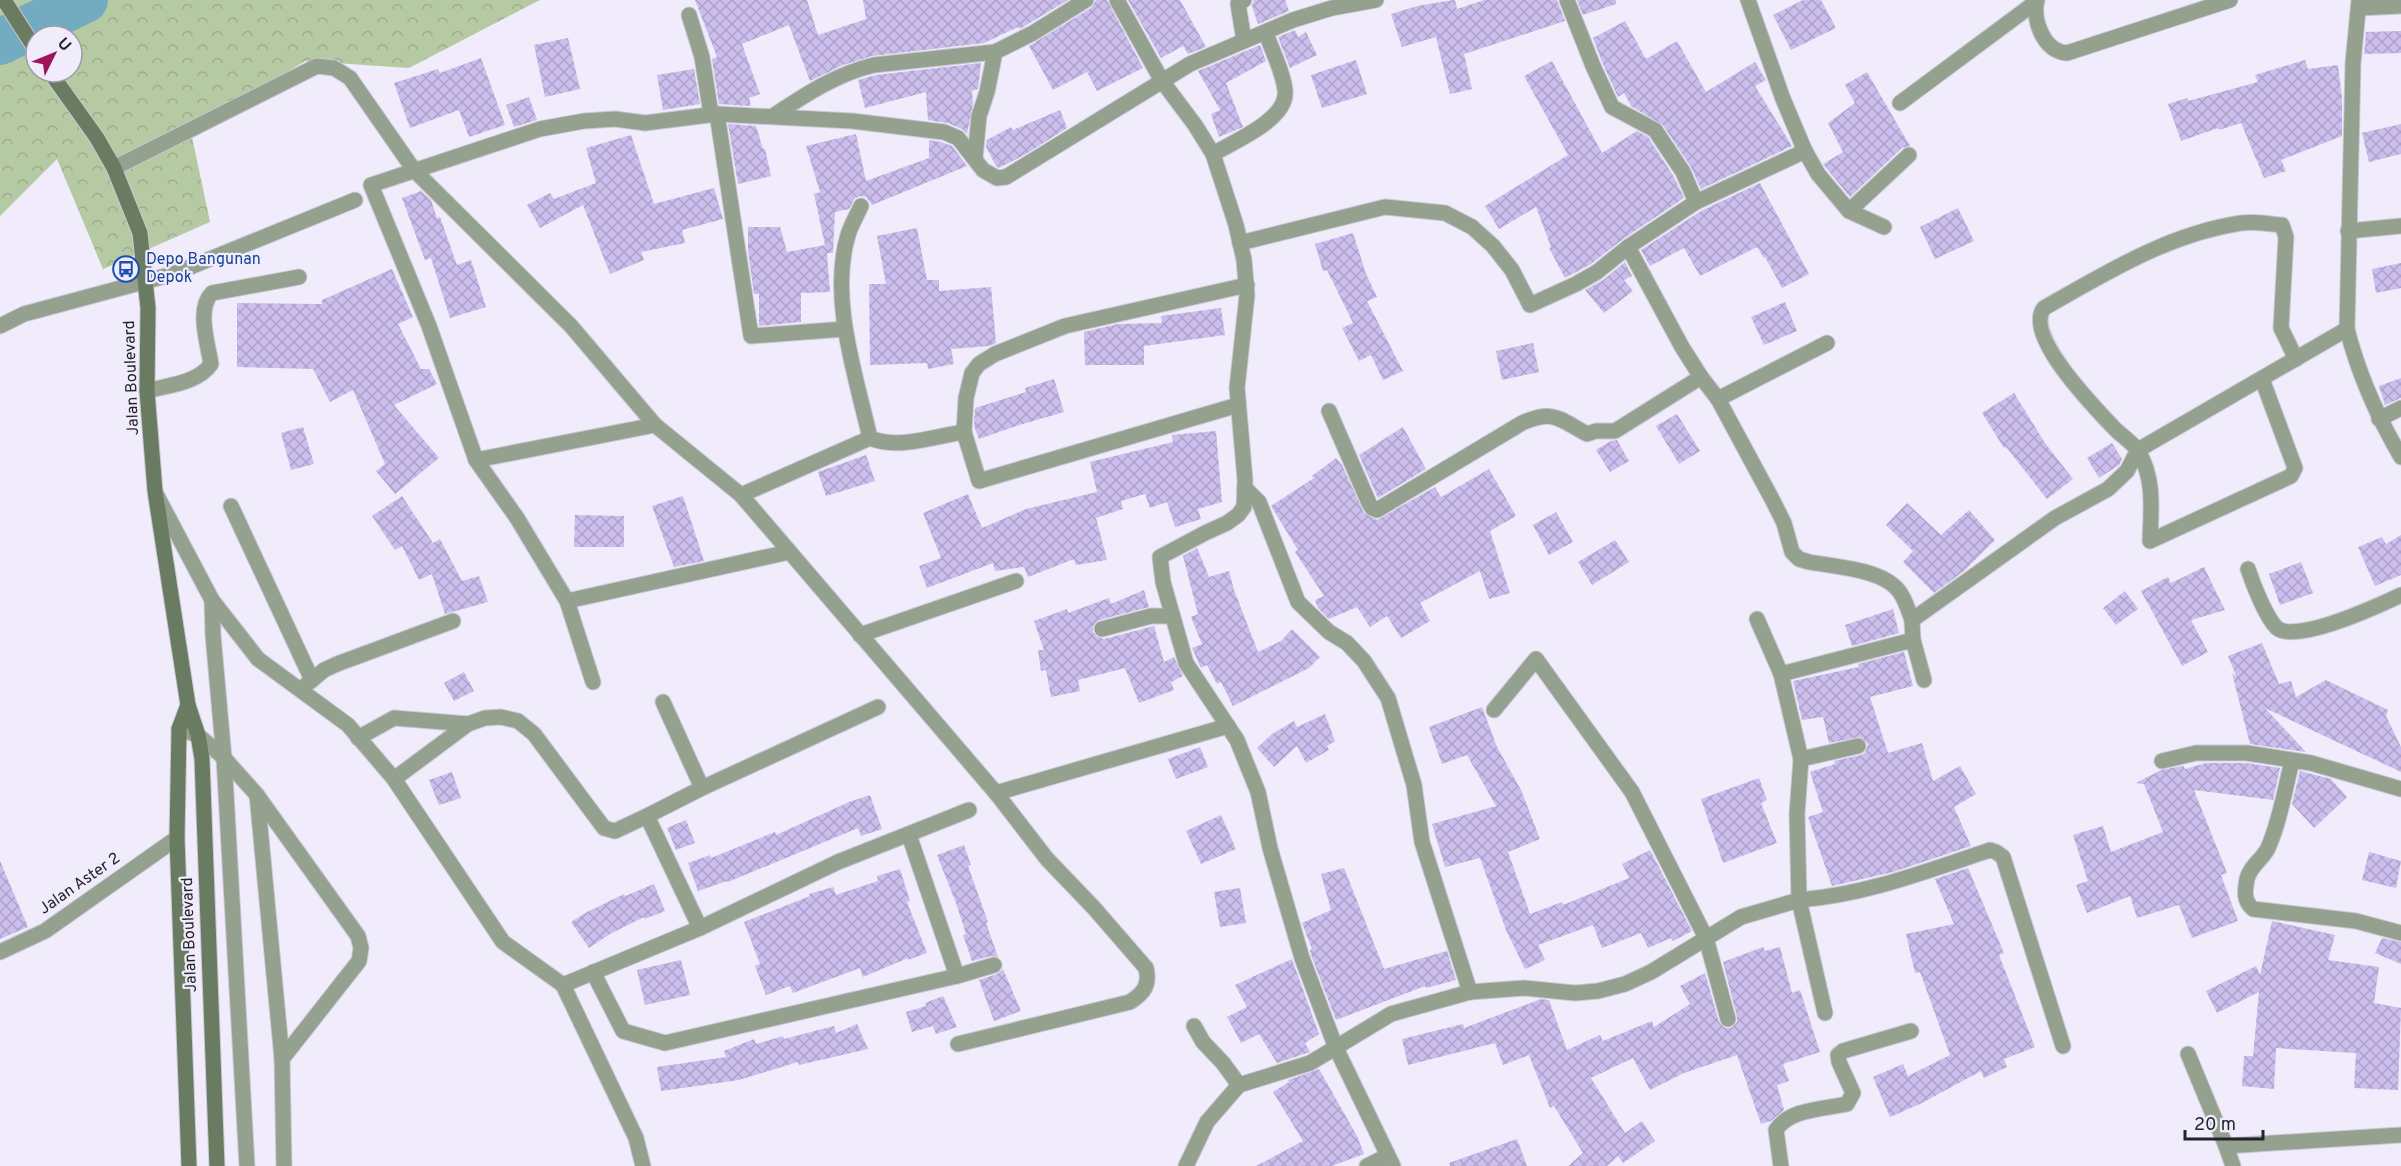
<svg xmlns="http://www.w3.org/2000/svg" width="2401" height="1166" font-family="Overpass,sans-serif">
	<defs>
		<pattern id="forest-crowns" width="20" height="18" patternUnits="userSpaceOnUse" patternTransform="scale(1.5)"><rect width="20" height="18" fill="#b5caa2"/><path d="M2 6a3 3 0 1 1 6 0M12 15a3 3 0 1 1 6 0" fill="none" stroke="#9cad8c"/></pattern>
		<pattern id="building-cross-hatch" width="8" height="8" patternUnits="userSpaceOnUse" patternTransform="scale(1.5)"><rect width="8" height="8" fill="#cbbdec"/><path d="M0 0l8 8M0 8l8-8" fill="none" stroke="#aea2ca"/></pattern>
	</defs>
	<rect width="100%" height="100%" fill="#f0ecfc"/>
	<!-- forest -->
	<path fill="url(#forest-crowns)" fill-rule="evenodd" d="M 0,0 L 540,0 L 409,68 L 305,61 L 191,132 L 210,222 L 103,269 L 57,159 L 0,216 ZM 36,36 L 72,36 L 72,72 L 36,72 Z"/>
	<g fill="none" stroke-linecap="round" stroke-linejoin="round">
		<!-- river -->
		<polyline stroke="#73abc1" stroke-width="46" points="0,42 85,0"/>
	</g>
	<!-- building -->
	<g fill="url(#building-cross-hatch)">
		<polygon points="695,0 807,0 818,35 866,19 863,0 1068,0 1028,24 1020,29 1018,27 984,43 872,56 843,65 810,81 789,25 742,44 760,94 749,98 751,106 719,104 712,59 717,57"/>
		<polygon points="1096,0 1107,0 1143,68 1097,91 1087,72 1053,90 1029,46 1091,8"/>
		<polygon points="1128,0 1180,0 1206,47 1188,54 1183,46 1161,58"/>
		<polygon points="1254,0 1285,0 1289,11 1258,24 1252,6"/>
		<polygon points="1453,0 1455,0 1457,9 1484,0 1557,0 1565,21 1464,54 1472,89 1450,94 1436,37 1402,47 1391,14 1417,6"/>
		<polygon points="1577,0 1616,0 1616,4 1583,15"/>
		<polygon points="1803,0 1821,0 1836,28 1791,50 1773,15"/>
		<polygon points="1625,21 1646,59 1677,41 1706,92 1755,62 1766,80 1755,86 1792,146 1701,189 1691,167 1663,125 1631,106 1624,93 1618,97 1602,62 1593,38"/>
		<polygon points="1295,30 1298,37 1306,32 1317,55 1290,68 1278,37"/>
		<polygon points="2401,31 2401,53 2364,54 2366,32"/>
		<polygon points="568,38 580,89 545,97 534,45"/>
		<polygon points="1260,45 1266,61 1226,83 1243,127 1219,137 1211,114 1220,110 1198,71"/>
		<polygon points="481,58 505,125 469,137 459,110 410,128 394,83 438,69 440,73"/>
		<polygon points="1356,60 1367,94 1322,108 1311,75"/>
		<polygon points="2305,60 2308,69 2338,65 2342,98 2342,136 2281,160 2286,171 2264,178 2241,123 2219,130 2218,128 2181,141 2168,104 2187,98 2188,101 2258,82 2255,75"/>
		<polygon points="1552,61 1602,153 1637,131 1648,137 1674,177 1684,198 1623,239 1591,264 1565,278 1549,248 1551,247 1536,207 1499,229 1485,206 1568,155 1524,76"/>
		<polygon points="981,63 978,89 972,91 973,104 967,134 962,129 948,123 928,120 926,92 865,108 858,80 876,75"/>
		<polygon points="694,69 700,104 663,110 657,75"/>
		<polygon points="1867,72 1910,146 1902,148 1850,197 1823,164 1843,152 1828,123 1855,103 1845,85"/>
		<polygon points="529,97 537,120 514,127 506,105"/>
		<polygon points="1060,110 1067,128 1026,154 999,168 996,166 986,147 987,140 1011,127 1013,130"/>
		<polygon points="728,124 756,126 763,149 765,149 771,176 738,184"/>
		<polygon points="2401,124 2401,154 2369,162 2362,133"/>
		<polygon points="856,134 866,181 929,158 929,140 941,142 952,146 967,166 872,205 866,197 860,196 855,198 849,209 835,212 833,253 827,253 830,292 801,293 801,322 759,326 759,294 754,294 748,251 748,227 780,227 787,252 825,245 814,194 820,192 806,146"/>
		<polygon points="631,135 654,204 714,188 723,219 682,230 685,243 641,252 644,260 610,274 583,205 540,228 527,205 550,193 554,199 596,183 586,148"/>
		<polygon points="1760,183 1809,274 1782,288 1765,257 1764,258 1757,247 1700,276 1684,248 1650,266 1641,250 1701,211"/>
		<polygon points="421,191 431,200 437,218 440,217 457,265 471,260 486,307 450,318 431,258 425,260 402,198"/>
		<polygon points="1958,208 1974,241 1935,259 1920,227"/>
		<polygon points="917,228 927,280 939,280 939,291 991,287 996,343 989,346 951,349 954,364 928,369 927,363 870,365 869,284 886,284 877,236"/>
		<polygon points="1353,233 1366,274 1377,297 1367,301 1403,371 1383,380 1371,355 1359,361 1342,328 1353,323 1327,270 1323,271 1315,244"/>
		<polygon points="1625,262 1632,276 1624,280 1633,291 1604,313 1585,290 1603,280"/>
		<polygon points="2401,263 2401,288 2376,293 2372,269"/>
		<polygon points="392,269 413,317 398,324 421,369 429,369 437,384 394,405 439,458 395,494 376,471 385,464 353,390 330,402 313,369 237,367 237,303 322,304 322,300"/>
		<polygon points="1785,302 1797,331 1764,345 1751,317"/>
		<polygon points="1221,308 1225,335 1144,346 1144,365 1085,365 1084,332 1118,324 1162,323 1161,316"/>
		<polygon points="1533,343 1539,372 1502,380 1496,351"/>
		<polygon points="2401,378 2401,398 2385,405 2379,386"/>
		<polygon points="1054,379 1064,412 1016,426 979,439 974,426 975,408 1026,392 1025,388"/>
		<polygon points="2014,393 2045,443 2073,479 2047,499 2006,447 2004,448 1982,413"/>
		<polygon points="1677,414 1700,451 1679,464 1656,426"/>
		<polygon points="303,427 314,464 291,470 281,433"/>
		<polygon points="1403,427 1426,469 1378,498 1359,455"/>
		<polygon points="1216,431 1222,502 1198,509 1201,519 1175,527 1167,502 1150,508 1145,494 1121,501 1123,509 1096,518 1107,560 1076,565 1074,559 1028,577 1024,567 995,571 993,563 927,588 919,566 941,558 923,513 968,494 982,528 1026,509 1097,492 1090,462 1173,442 1172,435"/>
		<polygon points="1617,440 1629,461 1610,472 1596,450 1611,441"/>
		<polygon points="2112,443 2122,459 2119,465 2099,478 2087,458"/>
		<polygon points="866,455 875,481 826,496 818,472"/>
		<polygon points="1336,458 1342,465 1364,513 1377,520 1435,487 1441,497 1489,469 1516,516 1490,531 1510,593 1489,599 1480,571 1420,603 1430,621 1401,638 1387,616 1370,627 1357,607 1329,619 1318,608 1315,600 1324,596 1295,552 1298,550 1271,506 1314,478 1312,476"/>
		<polygon points="402,496 433,543 440,539 462,581 479,576 488,602 445,614 432,574 419,580 402,546 395,550 372,516"/>
		<polygon points="683,496 704,561 674,567 652,506"/>
		<polygon points="1907,503 1941,535 1969,510 1995,540 1964,571 1934,593 1903,562 1913,551 1886,525"/>
		<polygon points="1556,512 1573,542 1549,555 1533,525"/>
		<polygon points="575,515 624,516 624,547 574,547"/>
		<polygon points="2401,535 2401,575 2375,586 2358,547 2382,537 2386,544"/>
		<polygon points="1615,540 1629,562 1592,585 1578,562"/>
		<polygon points="1197,548 1209,577 1229,571 1234,590 1258,652 1281,641 1292,629 1320,657 1309,668 1233,706 1221,682 1217,684 1207,665 1201,668 1192,648 1202,644 1191,617 1198,614 1183,556"/>
		<polygon points="2301,562 2313,593 2280,605 2269,574"/>
		<polygon points="2204,567 2225,610 2191,620 2208,652 2182,666 2141,591 2168,577 2171,583"/>
		<polygon points="1144,590 1149,607 1099,620 1093,626 1093,632 1096,636 1104,639 1154,626 1164,662 1174,657 1183,676 1171,682 1174,690 1139,703 1125,668 1078,680 1080,691 1051,697 1046,670 1041,671 1038,650 1044,650 1034,621 1067,609 1068,613 1109,598 1111,604"/>
		<polygon points="2125,591 2138,609 2116,625 2103,608"/>
		<polygon points="1893,609 1899,633 1852,646 1845,625"/>
		<polygon points="2262,643 2279,684 2291,681 2296,697 2326,680 2388,710 2386,716 2401,747 2401,772 2265,708 2306,752 2250,744 2232,673 2237,678 2228,656"/>
		<polygon points="1904,652 1913,686 1870,697 1888,753 1922,743 1933,781 1960,766 1976,794 1954,807 1971,846 1893,872 1832,886 1808,817 1823,812 1810,772 1835,764 1834,761 1861,755 1865,753 1868,744 1860,737 1829,743 1823,717 1802,720 1793,681 1859,667 1858,664"/>
		<polygon points="464,672 474,691 454,701 444,683"/>
		<polygon points="1482,707 1497,747 1521,790 1540,839 1508,852 1530,914 1562,902 1563,905 1629,878 1622,864 1650,850 1692,931 1673,941 1671,938 1648,948 1641,933 1602,948 1593,925 1538,945 1545,960 1525,969 1506,930 1480,858 1445,867 1432,824 1496,806 1467,755 1442,764 1429,727"/>
		<polygon points="1325,714 1335,741 1327,746 1329,750 1306,763 1297,746 1274,767 1257,748 1272,734 1294,721 1297,727"/>
		<polygon points="1200,747 1208,767 1176,779 1168,759"/>
		<polygon points="2206,763 2246,763 2280,768 2273,800 2194,790 2227,873 2221,875 2238,921 2192,938 2179,905 2137,918 2130,896 2087,913 2076,885 2088,881 2073,835 2103,826 2111,852 2163,832 2144,784 2136,783 2161,770 2183,766 2185,769"/>
		<polygon points="2300,771 2331,779 2347,797 2314,828 2292,804"/>
		<polygon points="452,772 461,798 439,805 429,780"/>
		<polygon points="1759,778 1767,800 1761,803 1777,843 1723,863 1701,799"/>
		<polygon points="870,795 882,829 861,836 858,828 728,882 727,881 698,891 688,863 710,855 711,858 775,832 776,835 849,802"/>
		<polygon points="1221,815 1236,849 1201,864 1186,831"/>
		<polygon points="686,820 695,843 676,850 667,828"/>
		<polygon points="964,845 971,865 968,866 988,922 986,923 998,957 991,956 972,961 963,935 966,934 956,903 937,855"/>
		<polygon points="2369,852 2401,861 2396,888 2362,880"/>
		<polygon points="0,861 28,927 0,939"/>
		<polygon points="1344,868 1384,969 1447,951 1456,980 1426,988 1425,986 1336,1020 1311,955 1310,950 1312,949 1302,923 1331,910 1321,874"/>
		<polygon points="1968,868 2004,953 1999,955 2035,1047 2004,1059 2007,1067 1984,1078 1981,1071 1920,1104 1890,1117 1873,1077 1903,1064 1908,1076 1950,1055 1920,972 1915,973 1906,934 1954,924 1935,879"/>
		<polygon points="900,869 910,901 907,902 927,953 908,960 908,958 863,977 860,968 793,993 790,986 766,995 755,966 760,964 744,922 810,896 809,894 833,887 836,895 878,881 877,876"/>
		<polygon points="654,884 665,911 645,919 644,917 610,934 589,948 571,922 587,912 624,894 625,896"/>
		<polygon points="1240,888 1246,923 1220,927 1214,892"/>
		<polygon points="2272,921 2335,935 2328,960 2379,967 2374,1003 2401,1008 2398,1090 2354,1088 2356,1053 2276,1048 2274,1089 2242,1086 2244,1056 2253,1056 2259,992 2217,1013 2206,991 2256,966 2260,975"/>
		<polygon points="2382,938 2401,942 2401,964 2375,953"/>
		<polygon points="1763,947 1765,951 1780,947 1792,993 1800,990 1820,1052 1783,1064 1789,1081 1777,1085 1784,1110 1771,1121 1761,1124 1737,1055 1684,1073 1650,1090 1633,1058 1591,1078 1625,1133 1642,1121 1655,1141 1623,1163 1618,1156 1607,1166 1568,1166 1583,1153 1554,1106 1550,1108 1529,1055 1503,1065 1495,1043 1408,1065 1402,1039 1463,1024 1464,1028 1541,999 1549,1000 1567,1050 1600,1035 1603,1041 1652,1021 1654,1027 1690,1004 1680,986 1705,973 1719,1022 1725,1028 1731,1028 1737,1022 1737,1017 1723,962"/>
		<polygon points="1292,959 1319,1034 1305,1043 1310,1052 1277,1063 1259,1034 1241,1043 1227,1017 1247,1007 1235,985"/>
		<polygon points="681,960 690,995 645,1005 637,970"/>
		<polygon points="1003,969 1021,1011 994,1021 979,980 997,974"/>
		<polygon points="943,996 957,1027 936,1034 933,1026 912,1032 906,1012 926,1006 925,1003"/>
		<polygon points="857,1024 868,1049 799,1065 798,1062 739,1080 661,1091 657,1067 726,1057 724,1051 754,1039 756,1044 783,1036 784,1039 834,1026 836,1033"/>
		<polygon points="1319,1069 1357,1136 1364,1154 1332,1166 1256,1166 1303,1141 1273,1092 1289,1082 1288,1080"/>
		<polygon points="1517,1139 1527,1166 1450,1166 1449,1163"/>
	</g>
	<g fill="none" stroke-linecap="round" stroke-linejoin="round">
		<!-- lane casing -->
		<g stroke="#cbc8d6" stroke-width="17">
			<g id="lane">
				<path d="M 147,391 C 169,385 198,383 211,364 C 208,344 196,309 212,293 L 299,277"/>
				<polyline points="212,600 213,635 224,758 247,1166"/>
				<polyline points="1102,629 1151,616 1172,616"/>
			</g>
		</g>
		<!-- street casing -->
		<g stroke="#cbc8d6" stroke-width="17">
			<g id="street">
				<polyline points="1117,0 1162,81 1195,125 1213,154 1236,225 1244,260 1247,295 1237,388 1245,480 1244,507 1238,515 1227,523 1205,533 1160,557 1163,582 1186,663 1237,740 1258,792 1270,848 1302,958 1336,1048 1393,1166"/>
				<polyline points="1244,0 1238,4 1244,40"/>
				<polyline points="1567,0 1593,66 1612,107 1655,130 1683,172 1696,202"/>
				<polyline points="1748,0 1783,99 1805,151 1818,174 1849,211 1884,227"/>
				<path d="M 2037,0 C 2032,20 2044,52 2067,53 L 2230,0"/>
				<path d="M 2359,0 L 2353,63 L 2347,329 C 2359,376 2377,416 2401,457"/>
				<polyline points="2359,8 2401,6"/>
				<polyline points="689,15 702,57 711,114"/>
				<polyline points="1900,103 2036,2"/>
				<polyline points="717,114 751,336 845,329"/>
				<path d="M 773,116 C 805,95 836,74 874,65 L 995,52 L 1033,33 L 1086,0"/>
				<path d="M 1213,154 C 1235,141 1289,119 1285,90 C 1283,71 1272,51 1266,33"/>
				<polyline points="975,158 979,116 987,92 995,52"/>
				<path d="M 114,168 L 317,66 L 334,68 L 350,78 L 414,170 L 571,326 L 655,425 L 741,495 L 996,793 L 1047,859 L 1094,908 L 1146,968 C 1150,985 1144,993 1130,1002 L 958,1044"/>
				<path d="M 861,206 C 857,215 851,225 848,235 C 829,298 856,376 870,438 C 898,450 935,436 964,432 L 966,398 L 972,373 L 979,364 L 995,354 L 1065,326 L 1247,285"/>
				<polyline points="1849,211 1909,155"/>
				<polyline points="2348,231 2401,226"/>
				<polyline points="1240,243 1385,207 1445,213 1472,227 1493,246 1512,270 1530,305 1576,284 1597,272 1628,247 1696,202 1805,151"/>
				<path d="M 1628,247 L 1682,347 L 1701,377 L 1718,399 L 1773,501 L 1784,523 L 1792,552 L 1799,559 L 1809,562 C 1836,567 1886,569 1901,594 C 1906,602 1909,612 1912,620"/>
				<polyline points="0,326 24,314 173,274 355,200"/>
				<path d="M 2262,379 L 2295,468 L 2291,476 L 2150,541 C 2151,511 2155,478 2138,451 C 2133,443 2122,436 2115,429 C 2096,409 2023,335 2044,308 C 2106,273 2168,234 2241,223 C 2254,221 2269,224 2282,225 L 2286,237 L 2281,328 L 2296,359"/>
				<polyline points="1718,399 1827,343"/>
				<path d="M 1329,411 L 1369,503 L 1372,508 L 1377,510 L 1522,423 C 1554,409 1559,419 1587,434 L 1596,431 L 1615,431 L 1701,377"/>
				<polyline points="2379,419 2401,408"/>
				<polyline points="964,432 979,481 1238,405"/>
				<polyline points="476,460 655,425"/>
				<polyline points="1245,488 1259,502 1298,602 1329,632 1347,643 1364,661 1388,698 1414,785 1422,842 1470,992"/>
				<polyline points="156,494 212,600 258,659 348,725 394,779 503,942 563,985 636,1138 643,1166"/>
				<polyline points="741,495 870,438"/>
				<polyline points="231,506 312,680"/>
				<path d="M 2248,569 C 2253,584 2266,618 2277,628 C 2296,644 2380,605 2401,595"/>
				<polyline points="567,601 789,552"/>
				<polyline points="860,635 1016,581"/>
				<polyline points="1781,674 1913,640"/>
				<polyline points="1924,680 1913,640 1912,620 2055,518 2108,489 2127,471 2138,450 2347,329"/>
				<polyline points="593,682 567,601 517,518 476,460 429,326 371,185 540,129 584,121 615,119 645,123 717,114 852,121 944,132 958,138 983,170 997,178 1006,177 1190,64 1293,20 1332,8 1376,0"/>
				<polyline points="306,685 324,670 337,664 453,621"/>
				<polyline points="663,702 702,788"/>
				<polyline points="1494,710 1536,659 1632,792 1706,938 1728,1019"/>
				<polyline points="179,729 198,735 224,758 257,795 358,936 361,948 359,961 282,1059 284,1166"/>
				<polyline points="358,738 394,718 468,724"/>
				<polyline points="1801,759 1858,746"/>
				<polyline points="2162,761 2196,753 2247,753 2311,763 2401,789"/>
				<path d="M 2292,761 C 2285,789 2280,821 2268,848 C 2263,859 2250,866 2247,879 C 2245,891 2243,900 2253,909 L 2356,921 L 2401,933"/>
				<polyline points="394,779 468,724 485,718 501,717 518,721 534,734 604,828 615,831 647,816 700,928 838,862 969,810"/>
				<polyline points="996,793 1228,726"/>
				<polyline points="257,795 282,1059"/>
				<polyline points="647,816 702,788 878,707"/>
				<polyline points="909,835 957,976"/>
				<polyline points="0,952 45,931 177,838"/>
				<polyline points="593,972 623,1031 665,1043 957,976 994,965"/>
				<polyline points="563,985 700,928"/>
				<path d="M 1825,1013 L 1799,900 C 1865,895 1927,871 1990,850 L 1996,852 L 2003,857 L 2063,1046"/>
				<polyline points="1194,1026 1203,1042 1223,1063 1239,1085"/>
				<polyline points="2188,1054 2226,1146 2401,1135"/>
				<polyline points="2226,1146 2233,1166"/>
				<polyline points="1186,1166 1207,1122 1239,1085 1310,1063 1391,1014 1470,992 1524,988 1575,993 1598,991 1625,984 1651,972 1741,917 1799,900 1797,814 1801,759 1781,674 1757,619"/>
				<polyline points="1367,1166 1387,1156"/>
				<path d="M 1781,1166 L 1776,1130 C 1789,1109 1824,1109 1847,1104 L 1853,1093 L 1839,1062 L 1838,1055 L 1843,1051 L 1911,1031"/>
			</g>
		</g>
		<!-- secondary casing -->
		<g stroke="#cbc8d6" stroke-width="17">
			<g id="secondary">
				<polyline points="4,0 36,50"/>
				<polyline points="50,72 97,138 114,168 140,233 148,308 147,391 155,491 188,705 198,735 202,759 217,1166"/>
				<polyline points="188,705 179,729 177,838 189,1166"/>
			</g>
		</g>
		<!-- lane -->
		<use href="#lane" stroke="#94a18e" stroke-width="15"/>
		<!-- street -->
		<use href="#street" stroke="#94a18e" stroke-width="15"/>
		<!-- secondary -->
		<use href="#secondary" stroke="#697b60" stroke-width="15"/>
	</g>
	<!-- icons -->
	<defs>
		<g id="bus-ring" transform="scale(1.35)"><circle r="9.5" fill="#f0ecfc" stroke="#1a4fb4" stroke-width="1.5"/><path d="M-5-6H5V4H4V6H2V4H-2V6H-4V4H-5ZM-3.5-4V0h7V-4ZM-3.5 1.2v1.5H-2V1.2ZM2 1.2v1.5H3.5V1.2Z" fill="#1a4fb4"/></g>
	</defs>
	<g fill-rule="evenodd">
		<use href="#bus-ring" x="126" y="269"/>
	</g>
	<g text-anchor="middle" dominant-baseline="central" stroke-width="4.5" stroke-linejoin="round" paint-order="stroke">
		<!-- transit labels -->
		<g font-size="16" fill="#164399" stroke="#f0ecfc" text-anchor="start">
			<text x="146" y="260">Depo Bangunan<tspan x="146" dy="18">Depok</tspan></text>
		</g>
		<!-- street labels -->
		<g font-size="16" fill="#242329" stroke="#f0ecfc">
			<text transform="translate(132 378) rotate(-92)">Jalan Boulevard</text>
			<text transform="translate(80 884) rotate(-35)">Jalan Aster 2</text>
			<text transform="translate(190 935) rotate(-92)">Jalan Boulevard</text>
		</g>
	</g>
	<!-- north arrow -->
	<g transform="translate(54 54) rotate(47)"><circle r="28" fill="#f0ecfc" stroke="#9e9ca8" stroke-width="1.5"/>
	<path d="M0-4.5L10 22L0 15L-10 22Z" fill="#a1125a"/>
	<text y="-9" font-size="16" font-weight="bold" text-anchor="middle" fill="#242329">U</text>
	</g>
	<!-- scale -->
	<path d="M2185 1130v9h78v-9" fill="none" stroke="#242329" stroke-width="3"/>
	<text x="2194" y="1130" font-size="18" fill="#242329" stroke="#f0ecfc" stroke-width="4.5" paint-order="stroke">20 m</text>
</svg>
